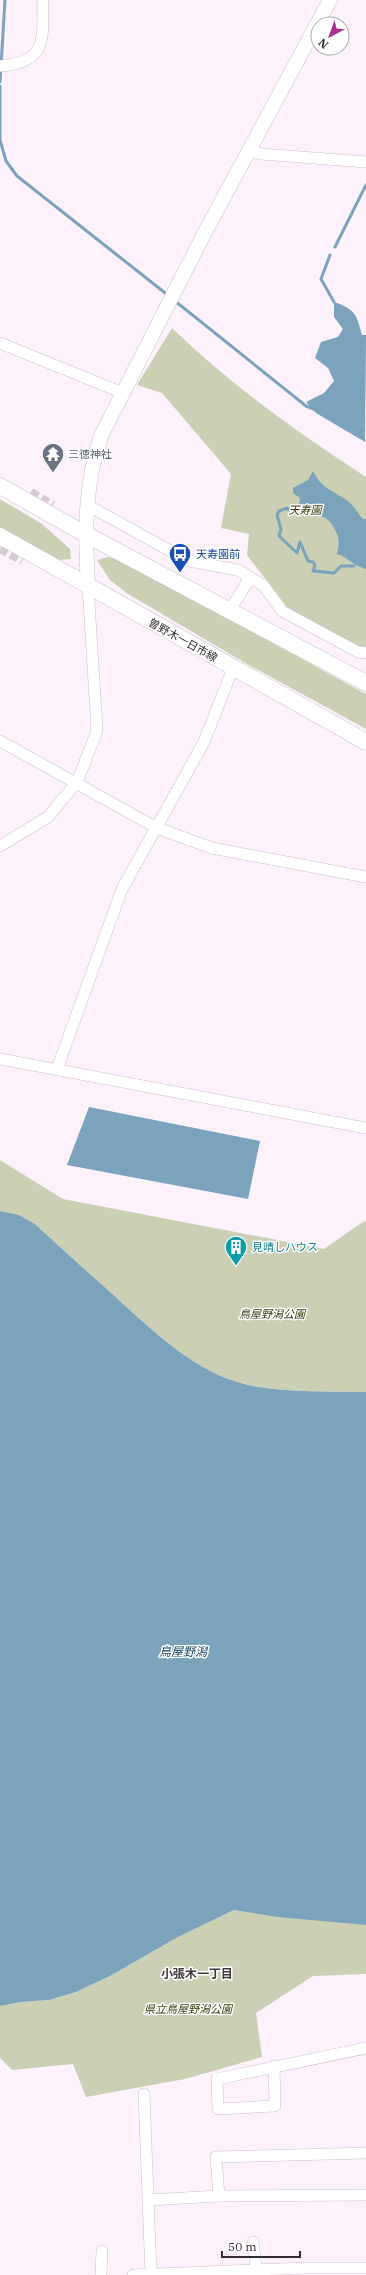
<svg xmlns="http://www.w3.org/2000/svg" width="366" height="2275" font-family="'IBM Plex Serif','Noto Sans JP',serif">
	<rect width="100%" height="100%" fill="#fdf1fc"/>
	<!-- green -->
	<g fill="#cbd0b5">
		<path d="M 172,328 C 231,385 297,432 366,477 L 366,648 L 360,647 L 290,611 L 247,555 L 249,534 L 221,528 L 231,474 L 162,393 L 137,385 Z"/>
		<polygon points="0,499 42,524 70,549 71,559 59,560 0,528"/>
		<polygon points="108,557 123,561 366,694 366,729 247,664 128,594 110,580 97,560"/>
		<path d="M 0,1160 L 63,1199 L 324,1249 L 364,1221 L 366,1222 L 366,1392 C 327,1391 286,1393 248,1385 C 194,1373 149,1327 109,1291 C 84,1269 59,1246 35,1224 L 19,1215 L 0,1211 Z"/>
		<polygon points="234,1910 366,1924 366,1974 313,1976 256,2013 262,2057 185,2079 86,2097 73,2064 12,2070 0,2058 0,2006 21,2002 49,2000 76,1992 110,1976 178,1937"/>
	</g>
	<!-- water -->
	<g fill="#7ba3bc">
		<path d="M 334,302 C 355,309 357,315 362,335 L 366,335 L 365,442 L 316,413 L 306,402 L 324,393 L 334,381 L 328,368 L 315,358 L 321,342 L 338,337 L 343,329 L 334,317 Z"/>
		<path d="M 313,471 C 323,491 334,490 349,502 C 354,506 358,514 363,519 L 366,519 L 366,569 C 351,565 350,558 337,554 C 339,545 340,539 336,532 C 327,510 315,519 298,509 L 287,511 L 287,508 L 299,505 L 300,498 L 293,493 L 293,488 L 308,480 Z"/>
		<polygon points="89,1107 260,1141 248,1199 67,1165"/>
		<path d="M 0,1211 L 19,1215 L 35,1224 C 59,1246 84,1269 109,1291 C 149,1327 194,1373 248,1385 C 286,1393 327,1391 366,1392 L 366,1925 L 278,1917 L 234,1910 L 178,1937 L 110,1976 L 76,1992 L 49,2000 L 21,2002 L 0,2006 Z"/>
	</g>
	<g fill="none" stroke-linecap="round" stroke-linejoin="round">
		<!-- stream -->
		<g stroke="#7ba3bc" stroke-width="3">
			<polyline points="0,82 5,0"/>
			<polyline points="0,86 0,140 6,161 17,176 169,296"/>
			<polyline points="335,247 366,185"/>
			<polyline points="330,255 321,279 334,302"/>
			<polyline points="175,301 306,406 316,410"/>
			<polyline points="287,508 279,511 277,515 281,529 279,536 297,553 300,542 308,561 313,562 315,565 313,571 334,573 341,566 354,566"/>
		</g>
		<!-- pedestrian-tunnel -->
		<g stroke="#d4cad3" stroke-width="8" stroke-dasharray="8 4" stroke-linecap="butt">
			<polyline points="31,492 53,505"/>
			<polyline points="0,549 22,561"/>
		</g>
		<!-- minor casing -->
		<g stroke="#cbc0ca" stroke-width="12">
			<g id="minor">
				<path d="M 0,66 C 49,62 42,39 43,0"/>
				<polyline points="249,150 261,154 366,162"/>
				<polyline points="0,343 123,393"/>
				<polyline points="87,505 189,561 238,570 264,586 282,611 358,652 366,653"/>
				<polyline points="230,610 250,578"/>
				<polyline points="0,741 157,828 212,848 366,877"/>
				<polyline points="0,846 48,817 77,782 97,731 88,586"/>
				<polyline points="0,1059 366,1128"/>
				<polyline points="57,1069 122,889 204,742 233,668"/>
				<polyline points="274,2066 275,2106 218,2109 217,2079 366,2048"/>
				<polyline points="144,2094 151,2275"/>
				<polyline points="219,2196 216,2157 366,2153"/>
				<polyline points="148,2200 219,2196 366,2195"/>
				<polyline points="253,2242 257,2275"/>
				<polyline points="101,2275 102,2251"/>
				<polyline points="133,2275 306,2268 366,2268"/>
			</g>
		</g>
		<!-- tertiary casing -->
		<g stroke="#cbc0ca" stroke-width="15">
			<path id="tertiary" d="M 88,586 C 85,535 84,482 102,434 L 203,236 L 330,0"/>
		</g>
		<!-- secondary casing -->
		<g stroke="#cbc0ca" stroke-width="17">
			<g id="secondary">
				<polyline points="0,486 85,534 366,683"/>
				<polyline points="0,536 366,742"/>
			</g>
		</g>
		<!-- minor -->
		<use href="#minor" stroke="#fff" stroke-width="11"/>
		<!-- tertiary -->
		<use href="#tertiary" stroke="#fff" stroke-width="14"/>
		<!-- secondary -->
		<use href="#secondary" stroke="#fff" stroke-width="16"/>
	</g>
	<!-- icons -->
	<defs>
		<g id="temple-pin" transform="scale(1.15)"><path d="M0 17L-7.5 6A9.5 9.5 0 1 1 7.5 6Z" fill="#6b7280" stroke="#fff"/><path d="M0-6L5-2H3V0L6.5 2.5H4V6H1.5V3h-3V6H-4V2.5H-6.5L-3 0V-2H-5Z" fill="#fff"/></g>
		<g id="bus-pin" transform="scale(1.15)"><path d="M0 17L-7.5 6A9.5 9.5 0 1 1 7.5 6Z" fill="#1a4fb4" stroke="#fff"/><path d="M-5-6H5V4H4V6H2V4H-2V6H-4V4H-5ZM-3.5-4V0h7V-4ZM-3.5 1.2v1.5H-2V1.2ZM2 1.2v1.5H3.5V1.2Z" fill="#fff"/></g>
		<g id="building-pin" transform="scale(1.15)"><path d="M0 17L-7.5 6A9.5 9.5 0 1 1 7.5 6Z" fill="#0f9aa8" stroke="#fff"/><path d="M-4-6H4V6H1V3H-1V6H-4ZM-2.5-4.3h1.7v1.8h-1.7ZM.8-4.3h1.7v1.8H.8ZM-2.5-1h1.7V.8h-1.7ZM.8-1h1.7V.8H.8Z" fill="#fff"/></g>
	</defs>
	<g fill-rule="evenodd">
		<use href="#temple-pin" x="53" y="454"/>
		<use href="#bus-pin" x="180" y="554"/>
		<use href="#building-pin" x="236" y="1247"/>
	</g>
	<g text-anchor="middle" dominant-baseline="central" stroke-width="3" stroke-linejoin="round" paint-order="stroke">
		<!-- worship labels -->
		<g font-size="11" fill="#5b616d" stroke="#fff" text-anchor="start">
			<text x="68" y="454">三徳神社</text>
		</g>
		<!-- park labels -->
		<g font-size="11" font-style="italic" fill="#393e0c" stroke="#fff">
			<text x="305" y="510">天寿園</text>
			<text x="272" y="1314">鳥屋野潟公園</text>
			<text x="188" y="2009">県立鳥屋野潟公園</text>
		</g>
		<!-- transit labels -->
		<g font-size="11" fill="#164399" stroke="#fff" text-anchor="start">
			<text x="196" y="554">天寿園前</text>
		</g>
		<!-- street labels -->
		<g font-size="11" fill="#302c30" stroke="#fff">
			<text transform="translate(183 640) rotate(29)">曽野木一日市線</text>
		</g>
		<!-- culture labels -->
		<g font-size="11" fill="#0d838f" stroke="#fff" text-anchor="start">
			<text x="252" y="1247">見晴しハウス</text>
		</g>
		<!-- water labels -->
		<g font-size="12" font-style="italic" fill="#124560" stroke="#fff">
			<text x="183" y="1651">鳥屋野潟</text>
		</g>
		<!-- neighbourhood labels -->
		<g font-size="12" font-weight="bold" fill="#413840" stroke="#fff">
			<text x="197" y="1973">小張木一丁目</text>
		</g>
	</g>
	<!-- north arrow -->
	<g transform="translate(330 36) rotate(221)"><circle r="19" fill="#ffffff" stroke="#acabac"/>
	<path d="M0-3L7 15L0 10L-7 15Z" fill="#a6338d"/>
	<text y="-6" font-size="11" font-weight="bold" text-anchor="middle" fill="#302c30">N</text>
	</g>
	<!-- scale -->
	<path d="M222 2251v6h78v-6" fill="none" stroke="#302c30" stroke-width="2"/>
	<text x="228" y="2251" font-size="12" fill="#302c30" stroke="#ffffff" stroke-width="3" paint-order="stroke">50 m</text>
</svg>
